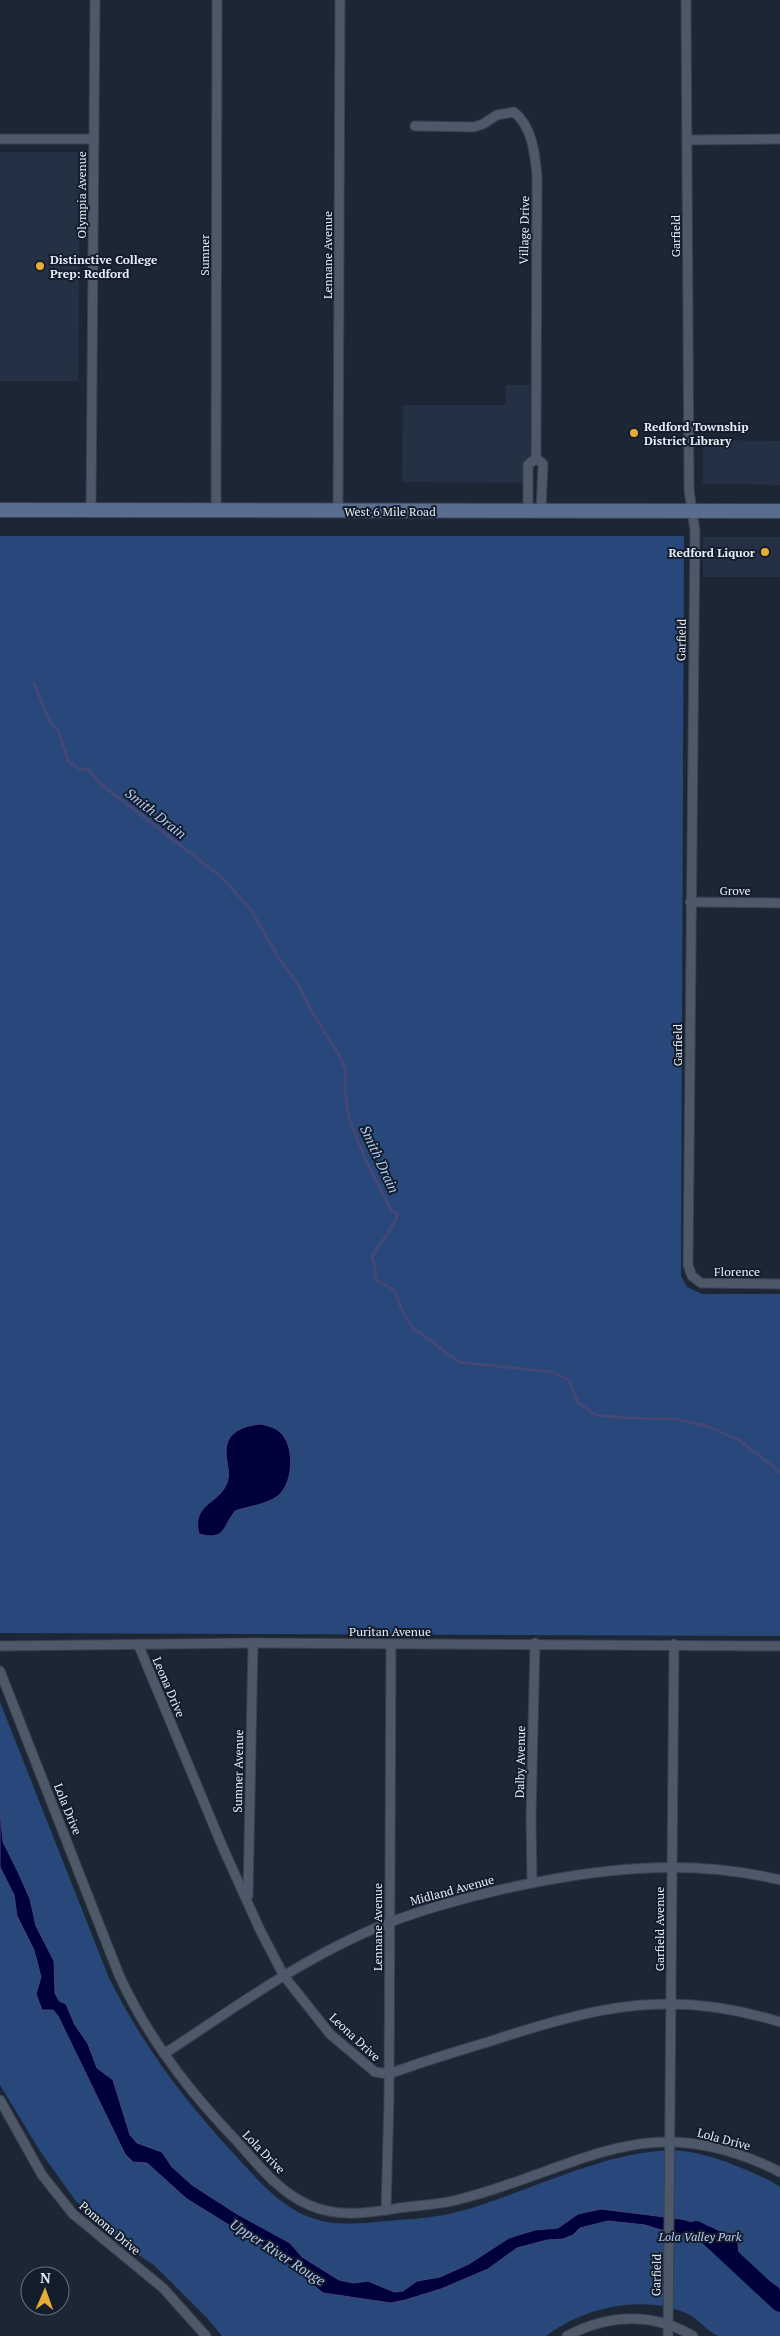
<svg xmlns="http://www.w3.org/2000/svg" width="780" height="2336" font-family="'PT Serif',serif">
	<rect width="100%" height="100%" fill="#1d2635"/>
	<!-- built -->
	<g fill="#243145">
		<polygon points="0,152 80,152 78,381 0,381"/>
		<polygon points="506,385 530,385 530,483 402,482 403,405 506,405"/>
		<polygon points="703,440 780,441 780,485 703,484"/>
		<rect x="703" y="537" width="77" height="40"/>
	</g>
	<!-- green -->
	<g fill="#28477b">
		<polygon points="0,536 684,536 681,1276 687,1287 702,1294 780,1294 780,1636 0,1633"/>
		<path d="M 0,1702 L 109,1978 C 143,2046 184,2100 235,2155 C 258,2180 280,2207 312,2218 C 337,2227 363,2223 388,2221 C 409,2219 432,2218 453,2213 C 521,2197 620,2141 690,2152 C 708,2155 727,2162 744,2169 C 756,2174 769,2179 780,2187 L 780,2336 C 762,2336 736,2336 719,2336 C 710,2334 697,2318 688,2314 C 644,2293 582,2308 546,2336 L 222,2336 L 206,2317 L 155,2266 L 117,2240 L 75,2200 L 40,2151 L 0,2085 Z"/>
	</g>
	<!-- water -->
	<g fill="#00003d" stroke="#454775">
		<path d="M 261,1424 C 269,1426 277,1428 282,1434 C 295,1449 293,1482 279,1495 C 267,1505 249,1506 235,1511 C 222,1528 225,1541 199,1534 C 191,1504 219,1504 227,1483 C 232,1469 222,1455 228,1441 C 234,1428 250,1425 261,1424 Z"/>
		<polygon points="0,1810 3,1842 18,1872 30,1899 36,1926 54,1961 55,1993 59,2001 66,2004 75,2025 88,2044 97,2068 113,2080 130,2135 137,2143 162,2152 172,2167 192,2185 237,2214 290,2243 302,2257 339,2280 354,2283 368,2281 394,2292 403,2291 417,2281 440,2277 469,2264 509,2238 535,2230 558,2228 578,2214 601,2209 681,2219 712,2227 732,2237 738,2243 739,2256 753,2269 780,2288 780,2308 753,2283 736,2272 731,2266 729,2252 724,2246 707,2239 661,2230 645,2225 608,2221 580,2228 573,2235 563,2239 547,2240 517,2248 488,2269 441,2289 405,2300 391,2303 323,2293 279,2256 187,2199 147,2163 133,2162 125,2154 58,2016 53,2010 42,2010 36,1994 41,1977 34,1950 17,1916 14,1895 0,1867"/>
	</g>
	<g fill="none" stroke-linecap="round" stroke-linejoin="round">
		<!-- stream -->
		<path stroke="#454775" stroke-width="3" d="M 34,683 L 50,722 L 58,730 L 69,762 L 80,769 L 88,769 L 102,785 L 219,875 L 249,907 L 277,955 L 299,986 L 309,1007 L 339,1055 L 346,1070 L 345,1091 L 349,1119 L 368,1165 L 391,1210 L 398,1214 C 393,1230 380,1242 372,1257 L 375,1267 L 375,1279 L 395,1291 L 401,1308 L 412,1327 L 459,1362 L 552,1372 L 569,1380 L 578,1403 L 596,1415 L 627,1418 L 676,1419 L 707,1426 L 739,1440 L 780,1472"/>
		<!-- river -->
		<polyline stroke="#00003d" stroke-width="18" points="696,2230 708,2236 780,2303"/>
		<!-- minor casing -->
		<g stroke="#38404d" stroke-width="11">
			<g id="minor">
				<polyline points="686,0 689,490 695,531 688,1265 692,1276 701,1283 780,1284"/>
				<path d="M 415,126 L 474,127 L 483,124 L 497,115 L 514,112 C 532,126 535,154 537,175 L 536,458"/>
				<polyline points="0,139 94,139"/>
				<polyline points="687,140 780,139"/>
				<polyline points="91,510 95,0"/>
				<polyline points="216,511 217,0"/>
				<polyline points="338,511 340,0"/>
				<polyline points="528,511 528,465 536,458 543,464 541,511"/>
				<polyline points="690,902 780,903"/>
				<path d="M 138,1644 L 223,1848 L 260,1930 L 284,1976 L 330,2034 L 375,2072 L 389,2074 C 423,2061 459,2051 494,2040 C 599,2006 671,1988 780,2022"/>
				<polyline points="0,1646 253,1643 780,1646"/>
				<path d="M 0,1671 L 119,1975 C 147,2036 187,2089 233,2137 C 256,2162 277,2191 309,2205 C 338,2218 368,2213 399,2208 C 418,2205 438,2205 457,2200 C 583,2168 647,2104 780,2172"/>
				<polyline points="532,1883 531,1817 535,1643"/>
				<polyline points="248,1896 253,1643"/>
				<path d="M 164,2054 C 222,2016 279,1975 341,1944 C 392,1918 444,1903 499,1890 C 592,1869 686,1857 780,1880"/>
				<polyline points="0,2100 42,2175 73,2214 163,2288 206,2336"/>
				<polyline points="386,2210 389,2099 391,1644"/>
				<path d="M 567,2336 C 608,2314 653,2312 693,2336"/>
				<polyline points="668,2336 674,1644"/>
			</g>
		</g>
		<!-- secondary casing -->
		<g stroke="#38404d" stroke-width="16">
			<polyline id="secondary" points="0,510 780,511"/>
		</g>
		<!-- minor -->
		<use href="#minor" stroke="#4d5869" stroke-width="9"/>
		<!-- secondary -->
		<use href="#secondary" stroke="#586d90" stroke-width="14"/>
	</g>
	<!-- markers -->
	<g fill="#e7ac36" stroke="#141d2b" stroke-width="2">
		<circle cx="40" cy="266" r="5"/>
		<circle cx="634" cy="433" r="5"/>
		<circle cx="765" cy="552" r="5"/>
	</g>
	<g text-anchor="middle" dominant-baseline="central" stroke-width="4" stroke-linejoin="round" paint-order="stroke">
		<!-- street labels -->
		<g font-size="12" fill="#e7edf7" stroke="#141d2b">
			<text transform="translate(81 195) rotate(-90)">Olympia Avenue</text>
			<text transform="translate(524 230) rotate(-89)">Village Drive</text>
			<text transform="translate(675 236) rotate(-90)">Garfield</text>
			<text transform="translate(204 255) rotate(-90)">Sumner</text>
			<text transform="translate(327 255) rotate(-90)">Lennane Avenue</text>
			<text x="390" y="511">West 6 Mile Road</text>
			<text transform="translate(681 640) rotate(-89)">Garfield</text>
			<text x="735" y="890">Grove</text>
			<text transform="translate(677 1045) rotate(-90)">Garfield</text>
			<text x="737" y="1271">Florence</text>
			<text x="390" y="1631">Puritan Avenue</text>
			<text transform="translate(169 1687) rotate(67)">Leona Drive</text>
			<text transform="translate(520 1762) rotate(-89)">Dalby Avenue</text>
			<text transform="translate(238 1771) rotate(-89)">Sumner Avenue</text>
			<text transform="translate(68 1809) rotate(68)">Lola Drive</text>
			<text transform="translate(452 1890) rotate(-15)">Midland Avenue</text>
			<text transform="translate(377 1927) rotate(-90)">Lennane Avenue</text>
			<text transform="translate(659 1929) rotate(-90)">Garfield Avenue</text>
			<text transform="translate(355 2037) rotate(43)">Leona Drive</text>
			<text transform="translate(724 2139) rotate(15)">Lola Drive</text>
			<text transform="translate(264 2152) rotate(46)">Lola Drive</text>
			<text transform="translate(110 2228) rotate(40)">Pomona Drive</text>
			<text transform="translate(656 2275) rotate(-89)">Garfield</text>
		</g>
		<!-- poi labels -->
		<g font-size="12" font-weight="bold" fill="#e7edf7" stroke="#141d2b" text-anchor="start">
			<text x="50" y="259">Distinctive College<tspan x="50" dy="14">Prep: Redford</tspan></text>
			<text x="644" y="426">Redford Township<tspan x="644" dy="14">District Library</tspan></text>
			<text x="755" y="552" text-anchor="end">Redford Liquor</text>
		</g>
		<!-- park labels -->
		<g font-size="12" font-style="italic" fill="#b6cdf4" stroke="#141d2b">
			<text x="700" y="2236">Lola Valley Park</text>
		</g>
		<!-- water labels -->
		<g font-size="14" font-style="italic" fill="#b0c7ee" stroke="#141d2b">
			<text transform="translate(156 813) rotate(38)">Smith Drain</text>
			<text transform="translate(380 1159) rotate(65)">Smith Drain</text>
			<text transform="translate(278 2252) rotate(33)">Upper River Rouge</text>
		</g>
	</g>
	<!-- north arrow -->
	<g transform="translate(45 2291) rotate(2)"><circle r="24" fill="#141d2b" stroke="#68707d"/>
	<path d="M0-4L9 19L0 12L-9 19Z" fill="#e7ac36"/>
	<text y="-8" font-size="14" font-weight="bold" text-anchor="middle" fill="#e7edf7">N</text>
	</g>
</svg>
